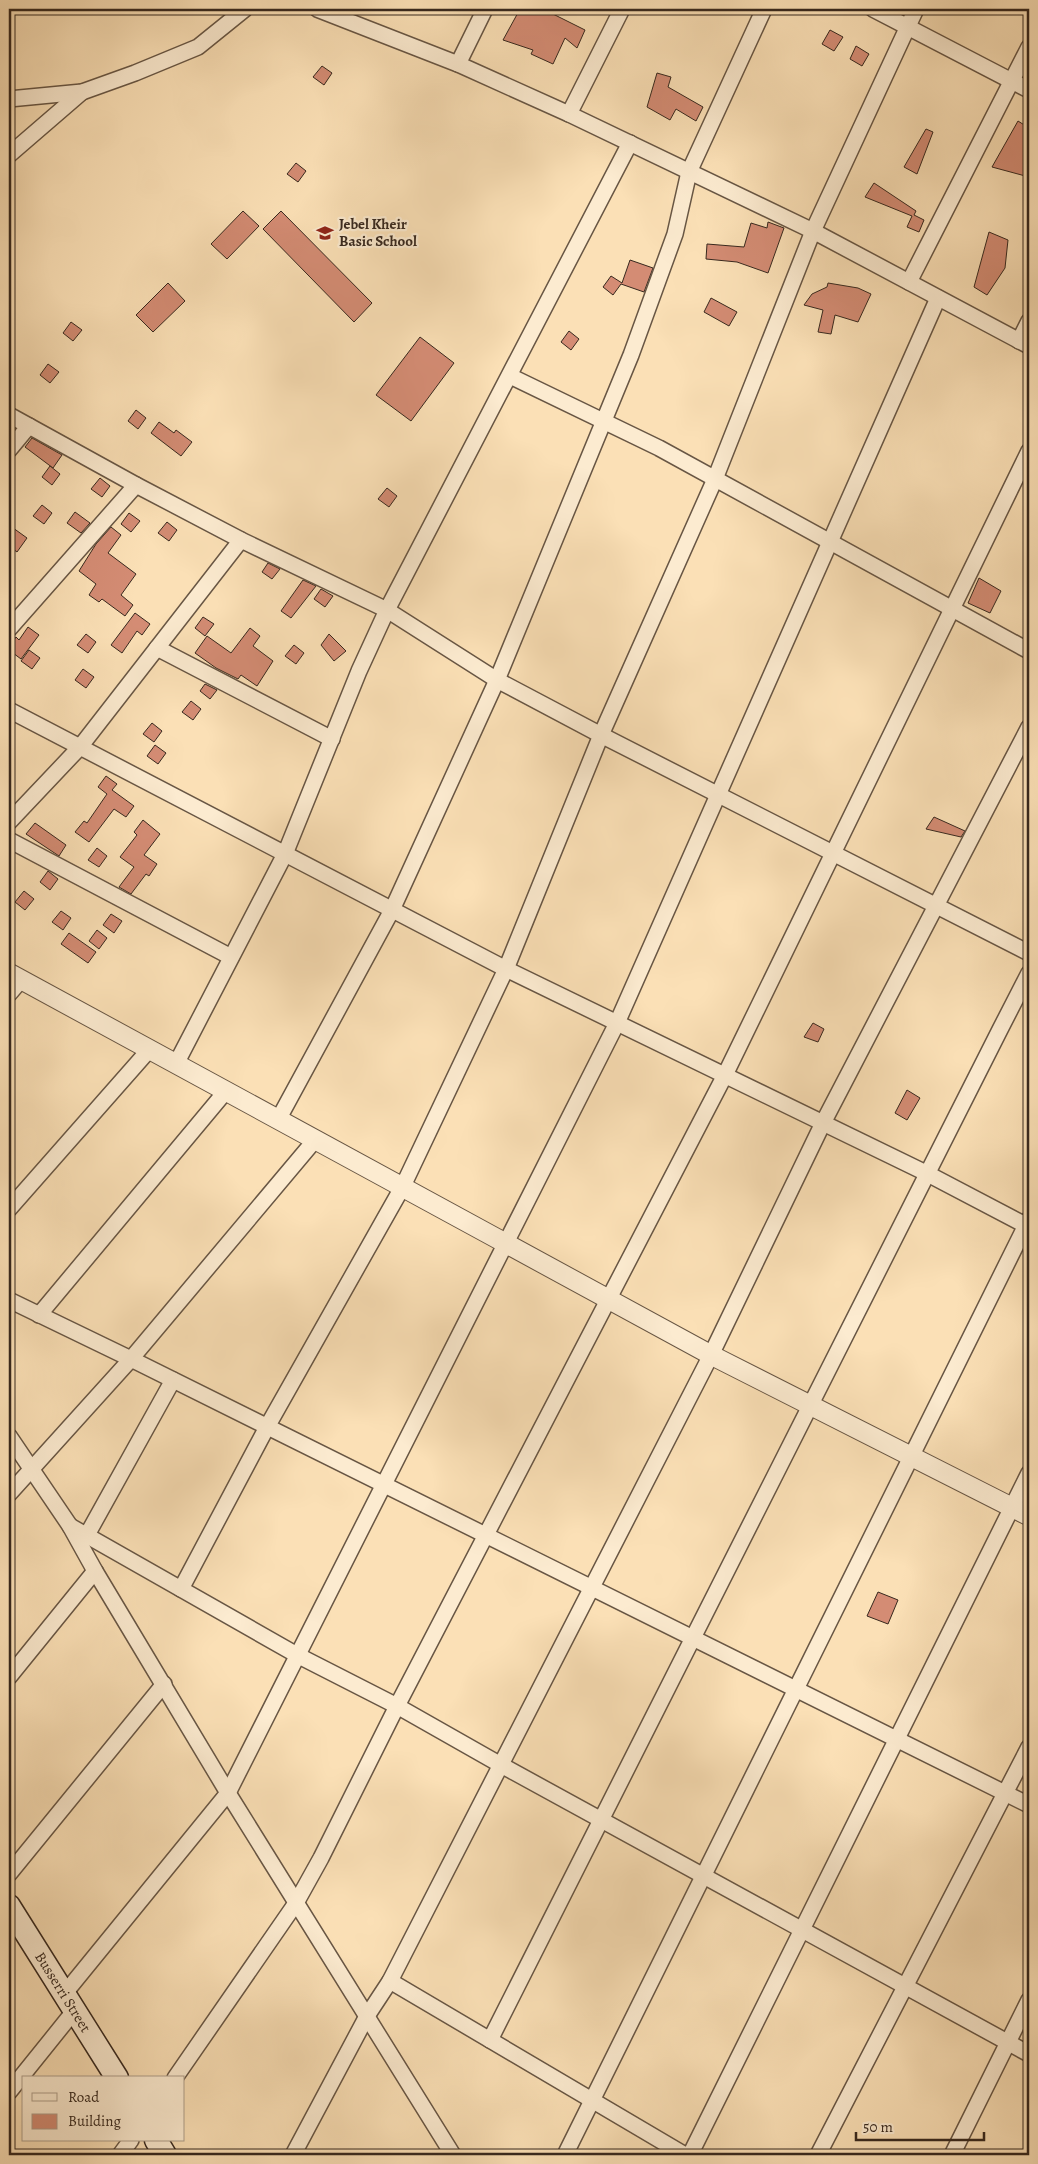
<svg xmlns="http://www.w3.org/2000/svg" width="1038" height="2164" font-family="Alegreya,serif">
	<rect width="100%" height="100%" fill="#fbe0b6"/>
	<filter id="stains"><feTurbulence type="fractalNoise" baseFrequency=".004" numOctaves="4"/><feColorMatrix values="0 0 0 0 .2 0 0 0 0 .09 0 0 0 0 .02 0 0 0 .5 -.17"/></filter>
	<radialGradient id="worn" r=".72"><stop offset=".6" stop-color="#630" stop-opacity="0"/><stop offset="1" stop-color="#630" stop-opacity=".3"/></radialGradient>
	<!-- building -->
	<g fill="#d48c74" stroke="#37281e">
		<polygon points="520,9 543,9 585,30 577,48 565,38 553,64 531,54 533,50 503,40"/>
		<polygon points="830,30 843,37 834,51 822,44"/>
		<polygon points="856,46 869,54 862,66 850,59"/>
		<polygon points="322,66 332,73 324,85 313,77"/>
		<polygon points="657,73 671,77 668,87 703,107 696,121 676,109 670,120 647,107"/>
		<polygon points="1018,121 1029,128 1029,177 992,167"/>
		<polygon points="926,129 933,132 917,174 904,167"/>
		<polygon points="296,163 306,171 298,182 287,174"/>
		<polygon points="874,183 916,211 914,215 924,220 919,232 907,227 912,216 865,197"/>
		<polygon points="243,211 259,226 227,259 211,244"/>
		<polygon points="281,211 372,303 354,322 263,229"/>
		<polygon points="768,222 784,228 768,273 737,262 706,259 707,244 744,247 751,223 767,228"/>
		<polygon points="989,232 1008,240 1005,268 987,295 974,287"/>
		<polygon points="630,260 653,268 644,292 621,284 613,295 603,287 611,276 622,283"/>
		<polygon points="168,283 185,301 153,332 136,315"/>
		<polygon points="828,283 858,288 871,294 858,322 835,315 831,334 818,332 823,310 804,305 812,294 827,287"/>
		<polygon points="711,298 737,312 729,326 704,312"/>
		<polygon points="71,322 82,330 73,341 63,333"/>
		<polygon points="569,331 579,339 571,350 561,342"/>
		<polygon points="420,337 454,363 411,421 376,395"/>
		<polygon points="48,364 59,372 50,383 40,375"/>
		<polygon points="136,410 146,418 138,429 128,421"/>
		<polygon points="159,422 174,433 176,430 192,442 181,456 151,433"/>
		<polygon points="32,438 62,455 53,468 25,447"/>
		<polygon points="50,466 60,474 52,485 42,477"/>
		<polygon points="100,478 110,486 102,497 91,489"/>
		<polygon points="387,488 397,496 389,507 378,499"/>
		<polygon points="42,505 52,513 44,524 33,516"/>
		<polygon points="75,512 90,523 81,533 67,523"/>
		<polygon points="129,513 140,521 131,532 121,524"/>
		<polygon points="167,522 177,530 169,541 158,533"/>
		<polygon points="9,525 27,538 17,552 9,546"/>
		<polygon points="111,527 121,535 108,553 136,574 121,595 133,605 125,616 102,599 99,602 89,595 96,584 79,571 96,544"/>
		<polygon points="268,563 280,569 272,579 262,572"/>
		<polygon points="979,578 1001,591 990,613 968,603"/>
		<polygon points="303,580 316,586 291,618 281,611"/>
		<polygon points="321,589 333,596 325,607 314,599"/>
		<polygon points="135,613 150,624 142,635 137,631 122,653 111,645"/>
		<polygon points="203,617 214,624 205,636 195,628"/>
		<polygon points="28,627 39,635 21,659 9,650 9,647 16,637 19,640"/>
		<polygon points="250,628 260,636 253,646 273,661 257,686 241,675 238,679 216,668 195,653 207,636 231,653"/>
		<polygon points="86,634 96,642 88,653 77,645"/>
		<polygon points="329,634 346,651 334,661 321,645"/>
		<polygon points="294,645 304,653 296,664 285,656"/>
		<polygon points="29,650 40,658 32,669 21,661"/>
		<polygon points="83,669 94,677 86,688 75,680"/>
		<polygon points="205,684 217,690 210,699 200,691"/>
		<polygon points="191,701 201,709 193,720 182,712"/>
		<polygon points="152,723 162,731 154,742 143,734"/>
		<polygon points="155,745 166,753 158,764 147,756"/>
		<polygon points="106,776 117,784 112,790 134,806 126,817 114,809 89,842 75,832 84,821 87,823 107,794 98,787"/>
		<polygon points="934,817 965,831 961,837 926,829"/>
		<polygon points="143,820 160,834 144,855 157,864 149,876 146,874 131,894 119,887 134,867 120,857 137,835 134,832"/>
		<polygon points="35,823 66,845 59,856 26,834"/>
		<polygon points="97,848 107,856 99,867 88,860"/>
		<polygon points="48,871 58,879 50,890 40,882"/>
		<polygon points="24,891 34,899 25,910 15,902"/>
		<polygon points="61,911 71,918 63,930 52,922"/>
		<polygon points="111,914 122,921 114,933 103,925"/>
		<polygon points="97,930 107,938 99,949 89,941"/>
		<polygon points="69,933 96,952 88,963 61,944"/>
		<polygon points="813,1023 824,1029 818,1042 804,1037"/>
		<polygon points="907,1090 920,1098 907,1120 895,1113"/>
		<polygon points="878,1592 898,1600 888,1624 867,1616"/>
	</g>
	<g fill="none" stroke-linecap="round" stroke-linejoin="round">
		<!-- minor casing -->
		<g stroke="#685644" stroke-width="18">
			<g id="minor">
				<polyline points="317,9 458,64 569,114 813,231 1029,346"/>
				<polyline points="873,9 1029,90"/>
				<polyline points="458,64 485,9"/>
				<polyline points="9,99 82,92 135,73 198,47 245,9"/>
				<polyline points="569,114 622,9"/>
				<polyline points="9,155 82,92"/>
				<polyline points="909,282 1029,47"/>
				<polyline points="1019,341 1029,321"/>
				<polyline points="510,376 659,448 1029,651"/>
				<polyline points="9,415 136,485 241,540 387,610 497,680 601,735 1029,953"/>
				<polyline points="9,450 29,426"/>
				<polyline points="9,629 136,485"/>
				<polyline points="157,648 332,739"/>
				<polyline points="9,710 506,969 926,1173 1029,1227"/>
				<polyline points="9,822 80,747 241,540"/>
				<polyline points="9,840 231,957"/>
				<polyline points="9,994 21,980"/>
				<polyline points="176,1064 285,854 359,671 387,610 630,143"/>
				<polyline points="278,1120 392,910 497,680 631,355 675,234 689,172 764,9"/>
				<polyline points="9,1209 149,1050"/>
				<polyline points="9,1300 131,1359 315,1140"/>
				<polyline points="39,1315 226,1091"/>
				<polyline points="9,1436 70,1526 95,1571 228,1793 453,2155"/>
				<polyline points="9,1494 131,1359 1029,1805"/>
				<polyline points="70,1526 297,1655 397,1706 501,1765 1029,2054"/>
				<polyline points="87,1535 173,1380"/>
				<polyline points="181,1589 267,1427 403,1186 506,969 601,735 715,479 813,231 916,9"/>
				<polyline points="9,1677 95,1571"/>
				<polyline points="9,1874 164,1684"/>
				<polyline points="390,1981 685,2155"/>
				<polyline points="65,1993 228,1793 617,1023 938,298"/>
				<path d="M 490,2040 C 673,1685 847,1327 1029,973"/>
				<polyline points="175,2078 296,1903 321,1858 397,1706 725,1075 1029,451"/>
				<polyline points="9,2092 75,2010"/>
				<polyline points="120,2155 131,2140"/>
				<polyline points="293,2155 367,2016 390,1981 711,1355 823,1123 1029,727"/>
				<polyline points="565,2155 1029,1219"/>
				<polyline points="690,2155 1029,1473"/>
				<polyline points="818,2155 1029,1747"/>
				<polyline points="952,2155 1029,2000"/>
			</g>
		</g>
		<!-- tertiary casing -->
		<g stroke="#685644" stroke-width="21">
			<polyline id="tertiary" points="9,973 711,1355 1029,1516"/>
		</g>
		<!-- secondary casing -->
		<g stroke="#37281e" stroke-width="25">
			<g id="secondary">
				<polyline points="9,1906 117,2078"/>
				<polyline points="156,2140 165,2155"/>
			</g>
		</g>
		<!-- minor -->
		<use href="#minor" stroke="#fcebd0" stroke-width="15"/>
		<!-- tertiary -->
		<use href="#tertiary" stroke="#fcebd0" stroke-width="19"/>
		<!-- secondary -->
		<use href="#secondary" stroke="#fcebd0" stroke-width="22"/>
	</g>
	<!-- icons -->
	<defs>
		<g id="school-bare" transform="scale(1.35)"><path d="M0-5L7-2L0 1L-7-2ZM-4 1L0 2.5L4 1V4Q0 6-4 4Z" fill="#8f2418" stroke="#fcebd0" stroke-width="2.5" paint-order="stroke"/></g>
	</defs>
	<g fill-rule="evenodd">
		<use href="#school-bare" x="325" y="233"/>
	</g>
	<g text-anchor="middle" dominant-baseline="central" stroke-width="4.5" stroke-linejoin="round" paint-order="stroke">
		<!-- poi labels -->
		<g font-size="15" font-weight="bold" fill="#37281e" stroke="#fcebd0" text-anchor="start">
			<text x="339" y="224">Jebel Kheir<tspan x="339" dy="17">Basic School</tspan></text>
		</g>
		<!-- street labels -->
		<g font-size="15" fill="#37281e" stroke="#fcebd0">
			<text transform="translate(63 1992) rotate(58)">Busserri Street</text>
		</g>
	</g>
	<!-- margin -->
	<rect width="1038" height="2164" fill="none" stroke="#fbe0b6" stroke-width="30"/>
	<rect x="10" y="10" width="1018" height="2144" fill="none" stroke="#37281e" stroke-width="2.5"/>
	<rect x="15" y="15" width="1008" height="2134" fill="none" stroke="#37281e"/>
	<!-- legend -->
	<rect x="22" y="2076" width="162" height="65" fill="#fcebd0" stroke="#ad9d89"/>
	<rect x="32" y="2093" width="25" height="8" fill="#fcebd0" stroke="#ad9d89"/>
	<text x="68" y="2102" font-size="15" fill="#37281e">Road</text>
	<rect x="32" y="2114" width="25" height="15" fill="#d48c74" stroke="#ad9d89"/>
	<text x="68" y="2126" font-size="15" fill="#37281e">Building</text>
	<!-- scale -->
	<path d="M856 2132v8h128v-8" fill="none" stroke="#37281e" stroke-width="2.5"/>
	<text x="863" y="2132" font-size="15" fill="#37281e" stroke="#fcebd0" stroke-width="4" paint-order="stroke">50 m</text>
	<rect width="100%" height="100%" filter="url(#stains)"/>
	<rect width="100%" height="100%" fill="url(#worn)"/>
</svg>
